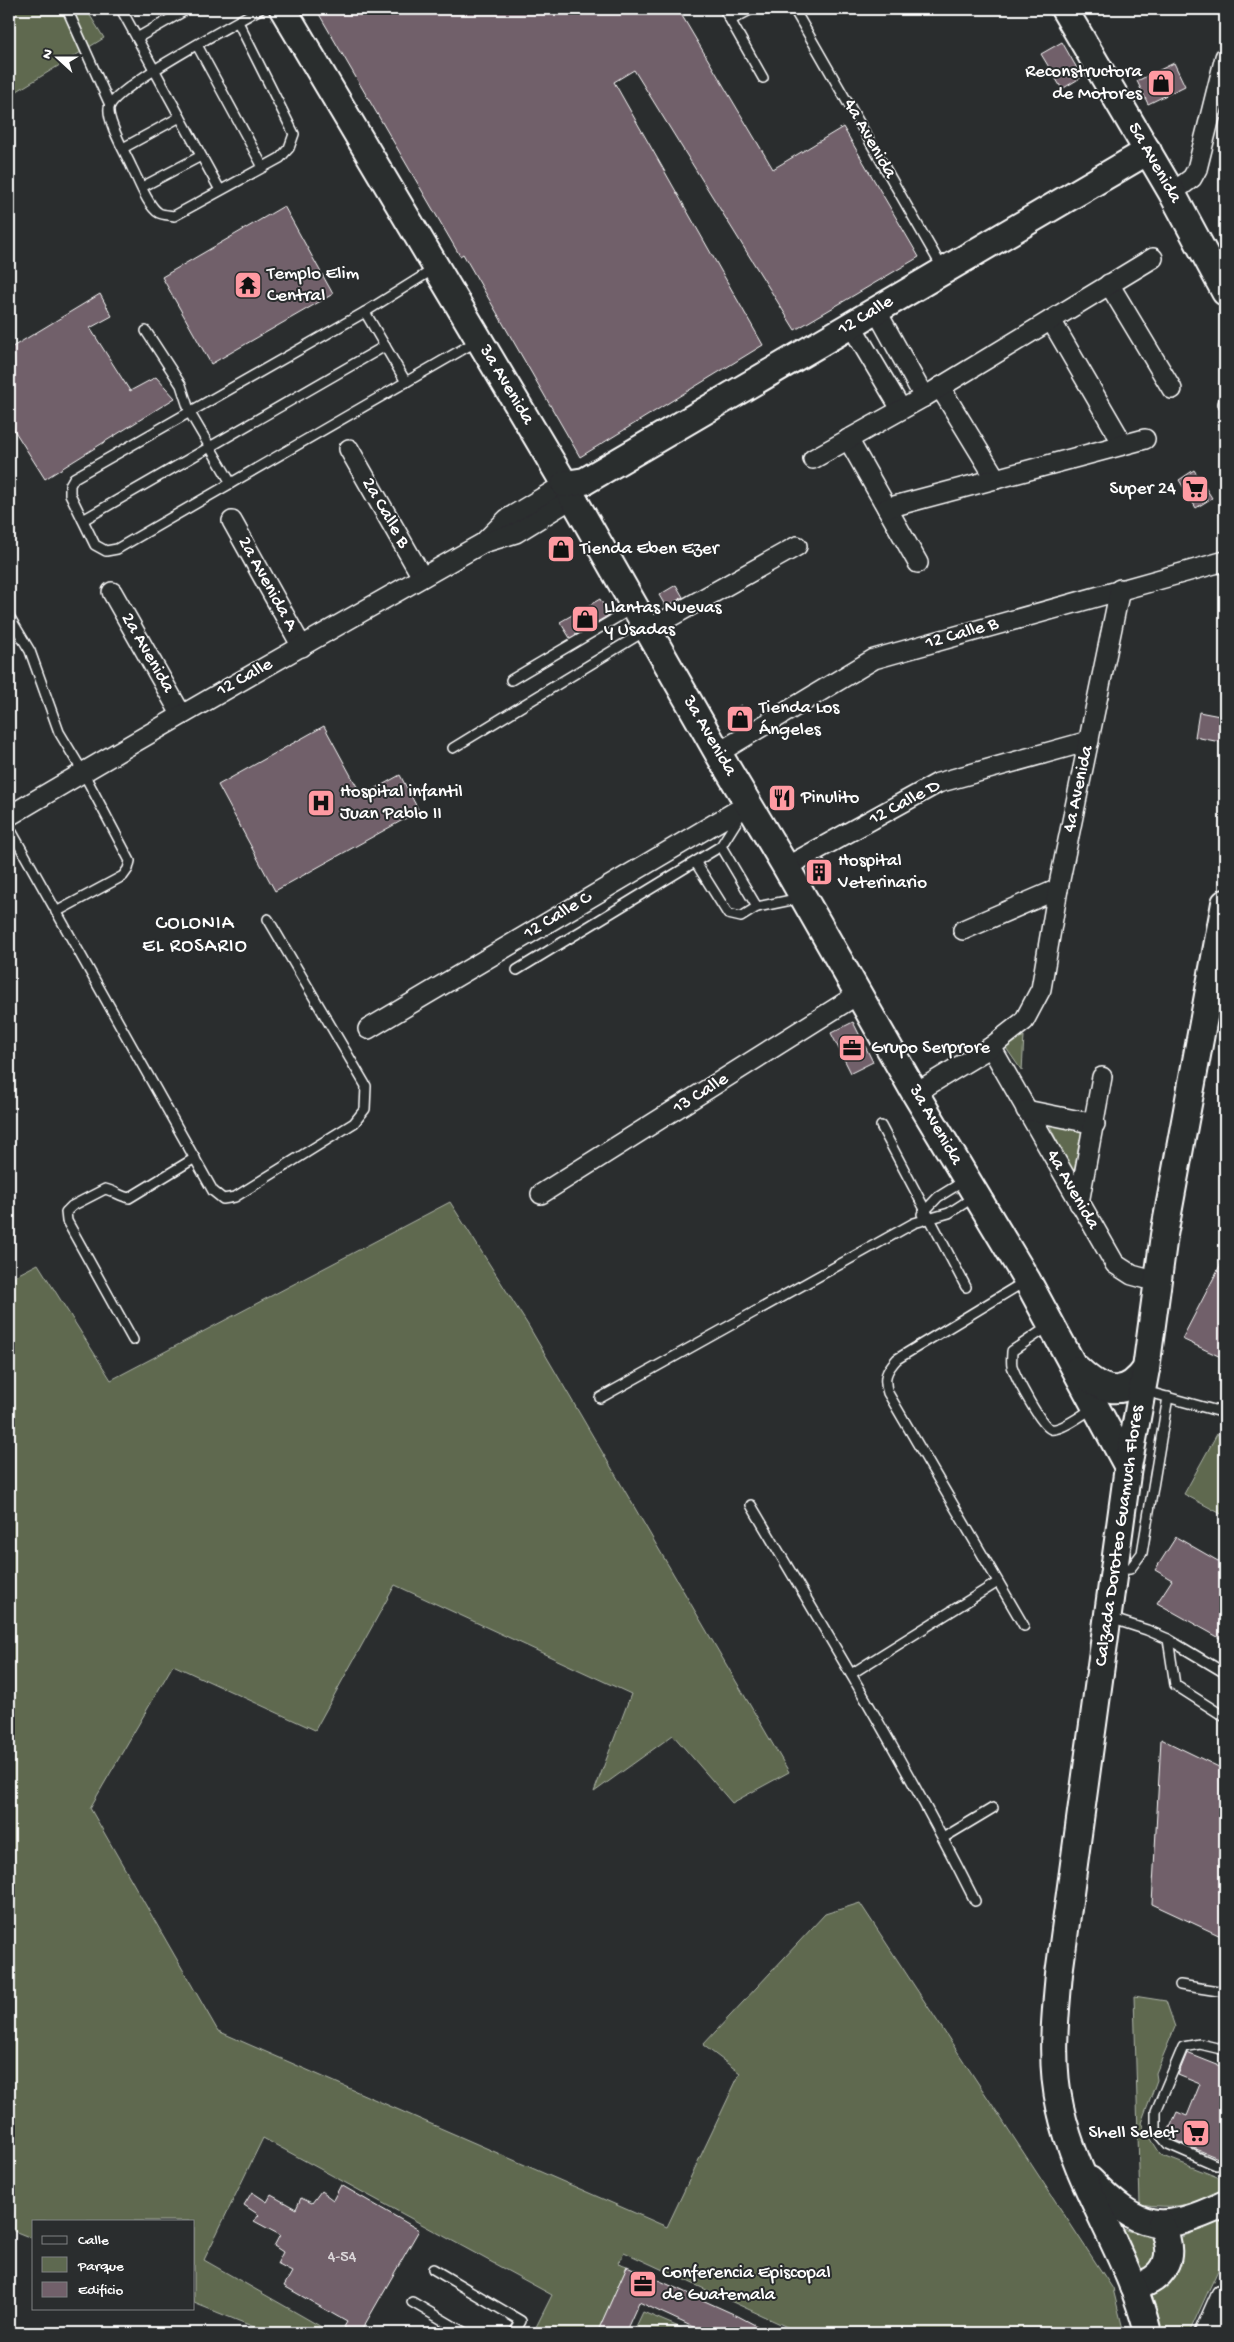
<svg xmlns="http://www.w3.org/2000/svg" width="1234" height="2342" font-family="'Gochi Hand',sans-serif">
	<rect width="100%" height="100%" fill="#2a2d2e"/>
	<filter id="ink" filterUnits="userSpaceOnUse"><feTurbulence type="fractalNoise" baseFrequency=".02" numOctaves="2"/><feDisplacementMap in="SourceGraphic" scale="10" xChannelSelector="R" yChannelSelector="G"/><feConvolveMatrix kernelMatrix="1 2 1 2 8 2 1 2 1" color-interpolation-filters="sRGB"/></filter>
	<g filter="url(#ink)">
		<!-- green -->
		<g fill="#5e6950" stroke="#aeb4a8">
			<polygon points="9,9 86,9 104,38 9,96"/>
			<polygon points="1024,1036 1022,1071 1006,1048"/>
			<polygon points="1048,1122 1084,1130 1074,1177"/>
			<polygon points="450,1202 528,1325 789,1772 732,1803 673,1735 594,1792 631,1694 395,1585 315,1730 173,1665 90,1808 218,2031 667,2227 740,2073 703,2045 825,1914 860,1903 1113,2289 1124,2333 800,2333 624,2252 618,2263 627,2266 597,2333 533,2333 552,2295 263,2138 204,2260 332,2333 269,2333 194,2303 194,2221 34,2221 34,2239 9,2229 9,1279 38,1264 111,1380"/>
			<polygon points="1217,1434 1225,1439 1225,1516 1184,1494"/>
			<path d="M 1134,1996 L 1166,2001 L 1175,2027 L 1156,2073 L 1157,2080 L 1141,2123 L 1161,2155 L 1225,2180 L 1225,2190 C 1197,2206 1172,2209 1140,2204 Z"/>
			<path d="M 1225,2210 L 1225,2255 L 1189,2333 L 1162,2333 L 1158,2314 L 1149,2293 C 1176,2274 1183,2274 1179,2238 L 1192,2233 Z"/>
			<polygon points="1114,2226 1161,2241 1163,2245 1145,2278"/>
			<polygon points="643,2312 686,2330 684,2333 633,2333"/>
		</g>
		<!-- building -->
		<g fill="#71606a" stroke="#fff">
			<polygon points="316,9 678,9 773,169 843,127 919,257 795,330 634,70 614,82 763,345 580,457 463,254 460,256"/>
			<polygon points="1062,42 1082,77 1062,89 1041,54"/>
			<polygon points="1174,63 1185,86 1148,104 1137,81"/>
			<polygon points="284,206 333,294 211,364 162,277"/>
			<polygon points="100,294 112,316 90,328 130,391 156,377 175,398 45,479 9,422 9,349"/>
			<polygon points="1194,470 1212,498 1196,508 1179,480"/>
			<polygon points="676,585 683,597 666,607 659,595"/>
			<polygon points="600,599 609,615 570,638 560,622"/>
			<polygon points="741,705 751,720 736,729 726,714"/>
			<polygon points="1199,712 1225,717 1225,743 1195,737"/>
			<polygon points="324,726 362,796 400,775 419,811 275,891 218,785"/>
			<polygon points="824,860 832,873 815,884 807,870"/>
			<polygon points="853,1022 873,1062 851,1073 831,1033"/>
			<polygon points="1225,1256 1225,1359 1182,1339"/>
			<polygon points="1176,1537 1225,1565 1225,1641 1157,1603 1172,1580 1155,1570"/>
			<polygon points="1161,1739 1225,1770 1225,1938 1152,1904"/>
			<polygon points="1187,2053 1225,2068 1225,2141 1218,2158 1172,2139 1167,2134 1177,2112 1187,2116 1200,2084 1178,2075"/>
			<polygon points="341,2185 419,2230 360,2333 354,2333 344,2327 347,2322 284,2286 292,2272 277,2264 283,2252 274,2246 280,2235 254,2221 259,2215 244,2205 252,2192 267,2202 271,2195 296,2209 301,2198 312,2203 321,2191 333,2200"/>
			<polygon points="627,2266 738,2316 770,2333 706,2333 639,2302 625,2333 597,2333"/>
		</g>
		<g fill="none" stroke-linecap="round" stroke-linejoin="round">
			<!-- lane casing -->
			<g stroke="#fff" stroke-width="12">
				<g id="lane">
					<polyline points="67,9 110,105"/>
					<polyline points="121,9 220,190"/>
					<polyline points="724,9 763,78"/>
					<polyline points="794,9 943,269"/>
					<polyline points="731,20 752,9"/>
					<path d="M 238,22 L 294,134 L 289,148 L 280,158 L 174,216 C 170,215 163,215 159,213 C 148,207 138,179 132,168 C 126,154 107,122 109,108 C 113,88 237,22 260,9"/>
					<polyline points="137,38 184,11"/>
					<polyline points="197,45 263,167"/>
					<polyline points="123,148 180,117"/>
					<polyline points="142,187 201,156"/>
					<polyline points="434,269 365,312 74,478 70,485 70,494 95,545 106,551 117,549 477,341"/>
					<polyline points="365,312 406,382"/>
					<polyline points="146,331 181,385 190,413 231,483"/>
					<polyline points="1223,404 1225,398"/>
					<polyline points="83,520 385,346"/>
					<polyline points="9,616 30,651 59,732 83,772 130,861 128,869 123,876 56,912"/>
					<polyline points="511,680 633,608"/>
					<polyline points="453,748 645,631"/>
					<polyline points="743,811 721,846 757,907"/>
					<polyline points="9,827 213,1191 223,1199 235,1197 354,1123 365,1109 366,1086 268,919"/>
					<polyline points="696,863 728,914 741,917 757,907 801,898"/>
					<polyline points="517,970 721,846"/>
					<polyline points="881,1126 966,1287"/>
					<polyline points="922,1214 938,1197 964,1181"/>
					<path d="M 1049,1326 L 1012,1351 C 1012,1355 1011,1362 1012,1366 C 1016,1378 1041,1426 1051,1429 C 1061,1431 1085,1413 1093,1408"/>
					<path d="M 133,1340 L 67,1221 L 66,1212 L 72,1206 L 105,1189 C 114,1191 120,1196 129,1198 L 195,1158"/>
					<polyline points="1145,1391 1225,1413"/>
					<polyline points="600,1398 914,1223 949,1213 974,1197"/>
					<path d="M 751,1505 C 828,1635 907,1765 975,1901"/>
					<polyline points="1117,1570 1130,1569 1142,1553 1168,1397"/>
					<polyline points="1110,1618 1147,1630 1168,1639 1225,1673"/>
					<path d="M 1024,1626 L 888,1393 C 883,1378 886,1371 897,1359 L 1024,1282"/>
					<polyline points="1168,1639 1175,1685 1225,1717"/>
					<polyline points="851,1674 998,1582"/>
					<polyline points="943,1838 993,1808"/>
					<polyline points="1180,1985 1225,1992"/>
					<polyline points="1225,2050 1200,2044 1183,2047 1156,2111 1156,2130 1168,2144 1216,2165 1225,2164"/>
					<polyline points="433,2269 521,2321 514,2333"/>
					<polyline points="412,2302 465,2333"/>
				</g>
			</g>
			<!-- street casing -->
			<g stroke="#fff" stroke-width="22">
				<g id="street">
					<polyline points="1172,193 1192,178 1197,169 1225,57"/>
					<polyline points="1109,284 1172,389"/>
					<polyline points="876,310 924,397"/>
					<polyline points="1051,320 1123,444"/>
					<polyline points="851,325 901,409"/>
					<polyline points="940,387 996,479"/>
					<polyline points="848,439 918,563"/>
					<polyline points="349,449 422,577"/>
					<polyline points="813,459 924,397 1153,258"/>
					<polyline points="887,508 1145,439"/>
					<polyline points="232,521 302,647"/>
					<polyline points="486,540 507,519 565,484"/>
					<polyline points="112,592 181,714"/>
					<polyline points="649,629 797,546"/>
					<polyline points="718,753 874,659 1225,561"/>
					<path d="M 9,816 C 166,723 324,633 483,543 L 516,533 L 573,498"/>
					<polyline points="786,867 938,783 1089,741"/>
					<polyline points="963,930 1058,889"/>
					<polyline points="368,1029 748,804"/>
					<polyline points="991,1047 1115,1264 1132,1275 1158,1282"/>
					<polyline points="915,1093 991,1047 1024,1021 1041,989 1058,889 1120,589"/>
					<polyline points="1026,1110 1095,1124"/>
					<polyline points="541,1194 860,993"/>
					<polyline points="1079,1203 1102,1077"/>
				</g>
			</g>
			<!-- secondary casing -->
			<g stroke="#fff" stroke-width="30">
				<g id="secondary">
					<polyline points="283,9 573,498 718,753 786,867 915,1093 1027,1280 1128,1467"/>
					<polyline points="1064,9 1172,193 1225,292"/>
					<polyline points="565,484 585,481 1148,151"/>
					<path d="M 1078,1369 C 1102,1392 1124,1400 1146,1369"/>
					<path d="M 1090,2180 C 1140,2231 1161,2234 1225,2204"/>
					<path d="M 1133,2287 C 1168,2279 1176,2255 1161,2224"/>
					<path d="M 1148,2333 C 1129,2254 1077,2187 1060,2107 C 1050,2063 1055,2018 1059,1974 L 1128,1467 L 1146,1369 L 1164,1235 L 1225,903"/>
				</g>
			</g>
			<!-- highway casing -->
			<g stroke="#fff" stroke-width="31">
				<polyline id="highway" points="1209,2333 1225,2297"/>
			</g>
			<!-- lane -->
			<use href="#lane" stroke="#2a2d2e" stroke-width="9"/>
			<!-- street -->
			<use href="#street" stroke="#2a2d2e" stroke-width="19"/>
			<!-- secondary -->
			<use href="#secondary" stroke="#2a2d2e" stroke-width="26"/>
			<!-- highway -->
			<use href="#highway" stroke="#2a2d2e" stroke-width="28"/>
		</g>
	</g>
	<!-- icons -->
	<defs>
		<g id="shop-square" transform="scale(1.4375)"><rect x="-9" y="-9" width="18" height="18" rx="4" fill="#ff9aa2" stroke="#2a2d2e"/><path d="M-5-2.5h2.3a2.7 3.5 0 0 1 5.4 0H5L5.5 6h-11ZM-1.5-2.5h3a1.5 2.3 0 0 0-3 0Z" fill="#111"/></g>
		<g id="temple-square" transform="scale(1.4375)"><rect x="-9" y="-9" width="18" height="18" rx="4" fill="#ff9aa2" stroke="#2a2d2e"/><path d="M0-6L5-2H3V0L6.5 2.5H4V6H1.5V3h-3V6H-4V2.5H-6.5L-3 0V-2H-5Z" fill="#111"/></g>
		<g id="supermarket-square" transform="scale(1.4375)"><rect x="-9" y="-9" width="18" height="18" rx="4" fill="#ff9aa2" stroke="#2a2d2e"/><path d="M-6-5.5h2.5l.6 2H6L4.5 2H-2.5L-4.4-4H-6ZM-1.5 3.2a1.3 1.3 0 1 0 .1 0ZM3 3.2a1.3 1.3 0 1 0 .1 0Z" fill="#111"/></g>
		<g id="restaurant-square" transform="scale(1.4375)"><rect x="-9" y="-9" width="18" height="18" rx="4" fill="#ff9aa2" stroke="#2a2d2e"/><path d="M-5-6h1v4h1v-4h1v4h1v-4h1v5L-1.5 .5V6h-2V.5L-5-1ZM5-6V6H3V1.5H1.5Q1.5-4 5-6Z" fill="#111"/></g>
		<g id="hospital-square" transform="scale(1.4375)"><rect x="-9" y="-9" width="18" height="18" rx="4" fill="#ff9aa2" stroke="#2a2d2e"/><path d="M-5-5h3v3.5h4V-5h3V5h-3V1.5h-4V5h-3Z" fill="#111"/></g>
		<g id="building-square" transform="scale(1.4375)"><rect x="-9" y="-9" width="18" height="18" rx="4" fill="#ff9aa2" stroke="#2a2d2e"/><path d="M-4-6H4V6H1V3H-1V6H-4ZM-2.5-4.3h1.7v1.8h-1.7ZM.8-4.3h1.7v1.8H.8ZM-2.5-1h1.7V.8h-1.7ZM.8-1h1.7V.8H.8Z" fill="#111"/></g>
		<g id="office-square" transform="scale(1.4375)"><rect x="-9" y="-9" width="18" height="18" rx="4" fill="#ff9aa2" stroke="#2a2d2e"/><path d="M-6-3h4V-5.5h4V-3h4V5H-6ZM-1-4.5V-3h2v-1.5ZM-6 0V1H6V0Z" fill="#111"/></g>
	</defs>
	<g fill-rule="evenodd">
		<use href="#shop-square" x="1161" y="83"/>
		<use href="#temple-square" x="248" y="285"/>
		<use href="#supermarket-square" x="1195" y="489"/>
		<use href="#shop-square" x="561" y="549"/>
		<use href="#shop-square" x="585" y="619"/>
		<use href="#shop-square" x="740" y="719"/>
		<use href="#restaurant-square" x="782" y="798"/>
		<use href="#hospital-square" x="321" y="803"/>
		<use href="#building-square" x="819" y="872"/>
		<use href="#office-square" x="852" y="1048"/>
		<use href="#supermarket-square" x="1196" y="2133"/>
		<use href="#office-square" x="643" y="2284"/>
	</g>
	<g text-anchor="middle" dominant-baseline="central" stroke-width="4" stroke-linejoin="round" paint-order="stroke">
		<!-- number labels -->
		<g font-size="16" fill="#dcd7da">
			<text x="342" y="2258">4-54</text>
		</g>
		<!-- poi labels -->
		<g font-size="19" fill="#fff" stroke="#2a2d2e" text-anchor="start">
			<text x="1142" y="72" text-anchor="end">Reconstructora<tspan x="1142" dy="22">de Motores</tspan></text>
			<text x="267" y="274">Templo Elim<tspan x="267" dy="22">Central</tspan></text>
			<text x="1176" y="489" text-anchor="end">Super 24</text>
			<text x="580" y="549">Tienda Eben Ezer</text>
			<text x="604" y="608">Llantas Nuevas<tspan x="604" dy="22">y Usadas</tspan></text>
			<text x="759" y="708">Tienda Los<tspan x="759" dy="22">Ángeles</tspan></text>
			<text x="340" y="792">Hospital infantil<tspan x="340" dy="22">Juan Pablo II</tspan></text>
			<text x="801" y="798">Pinulito</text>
			<text x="838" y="861">Hospital<tspan x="838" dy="22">Veterinario</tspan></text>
			<text x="871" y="1048">Grupo Serprore</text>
			<text x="1177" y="2133" text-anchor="end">Shell Select</text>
			<text x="662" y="2273">Conferencia Episcopal<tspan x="662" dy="22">de Guatemala</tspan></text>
		</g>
		<!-- street labels -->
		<g font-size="19" fill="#fff" stroke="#2a2d2e">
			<text transform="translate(869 139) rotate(60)">4a Avenida</text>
			<text transform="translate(1154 163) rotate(60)">5a Avenida</text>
			<text transform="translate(866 316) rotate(-31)">12 Calle</text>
			<text transform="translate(506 385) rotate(59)">3a Avenida</text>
			<text transform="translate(385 513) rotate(60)">2a Calle B</text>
			<text transform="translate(267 584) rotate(61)">2a Avenida A</text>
			<text transform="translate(962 634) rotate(-16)">12 Calle B</text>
			<text transform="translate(147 653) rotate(60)">2a Avenida</text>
			<text transform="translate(245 678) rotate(-29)">12 Calle</text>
			<text transform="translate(709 736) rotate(60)">3a Avenida</text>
			<text transform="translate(1079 789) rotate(-78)">4a Avenida</text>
			<text transform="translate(905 803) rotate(-28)">12 Calle D</text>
			<text transform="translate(558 916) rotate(-31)">12 Calle C</text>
			<text transform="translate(701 1094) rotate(-32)">13 Calle</text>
			<text transform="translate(935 1125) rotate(60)">3a Avenida</text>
			<text transform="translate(1072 1190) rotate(60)">4a Avenida</text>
			<text transform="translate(1120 1536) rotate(-82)">Calzada Doroteo Guamuch Flores</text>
		</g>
		<!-- neighbourhood labels -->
		<g font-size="20" letter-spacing="1" fill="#fff" stroke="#2a2d2e">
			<text x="195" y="924">COLONIA<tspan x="195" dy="23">EL ROSARIO</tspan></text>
		</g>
	</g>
	<!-- margin -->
	<rect width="1234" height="2342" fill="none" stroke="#2a2d2e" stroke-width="30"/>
	<rect x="15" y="15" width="1204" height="2312" fill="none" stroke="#fff" stroke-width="2" filter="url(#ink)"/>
	<!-- legend -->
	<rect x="32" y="2220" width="162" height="90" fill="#2a2d2e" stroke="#7f8182"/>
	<rect x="42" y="2236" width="25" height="8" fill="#2a2d2e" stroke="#7f8182"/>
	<text x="78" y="2244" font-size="15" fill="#ffffff">Calle</text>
	<rect x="42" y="2257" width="25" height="15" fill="#5e6950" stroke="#7f8182"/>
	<text x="78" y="2270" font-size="15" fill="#ffffff">Parque</text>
	<rect x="42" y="2282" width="25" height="15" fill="#71606a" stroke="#7f8182"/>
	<text x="78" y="2294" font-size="15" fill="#ffffff">Edificio</text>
	<!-- north arrow -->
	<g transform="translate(58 58) rotate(291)" stroke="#2a2d2e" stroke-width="4" paint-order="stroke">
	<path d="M0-4L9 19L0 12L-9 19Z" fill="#ffffff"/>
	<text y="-8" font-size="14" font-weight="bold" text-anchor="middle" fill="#ffffff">N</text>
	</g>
</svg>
